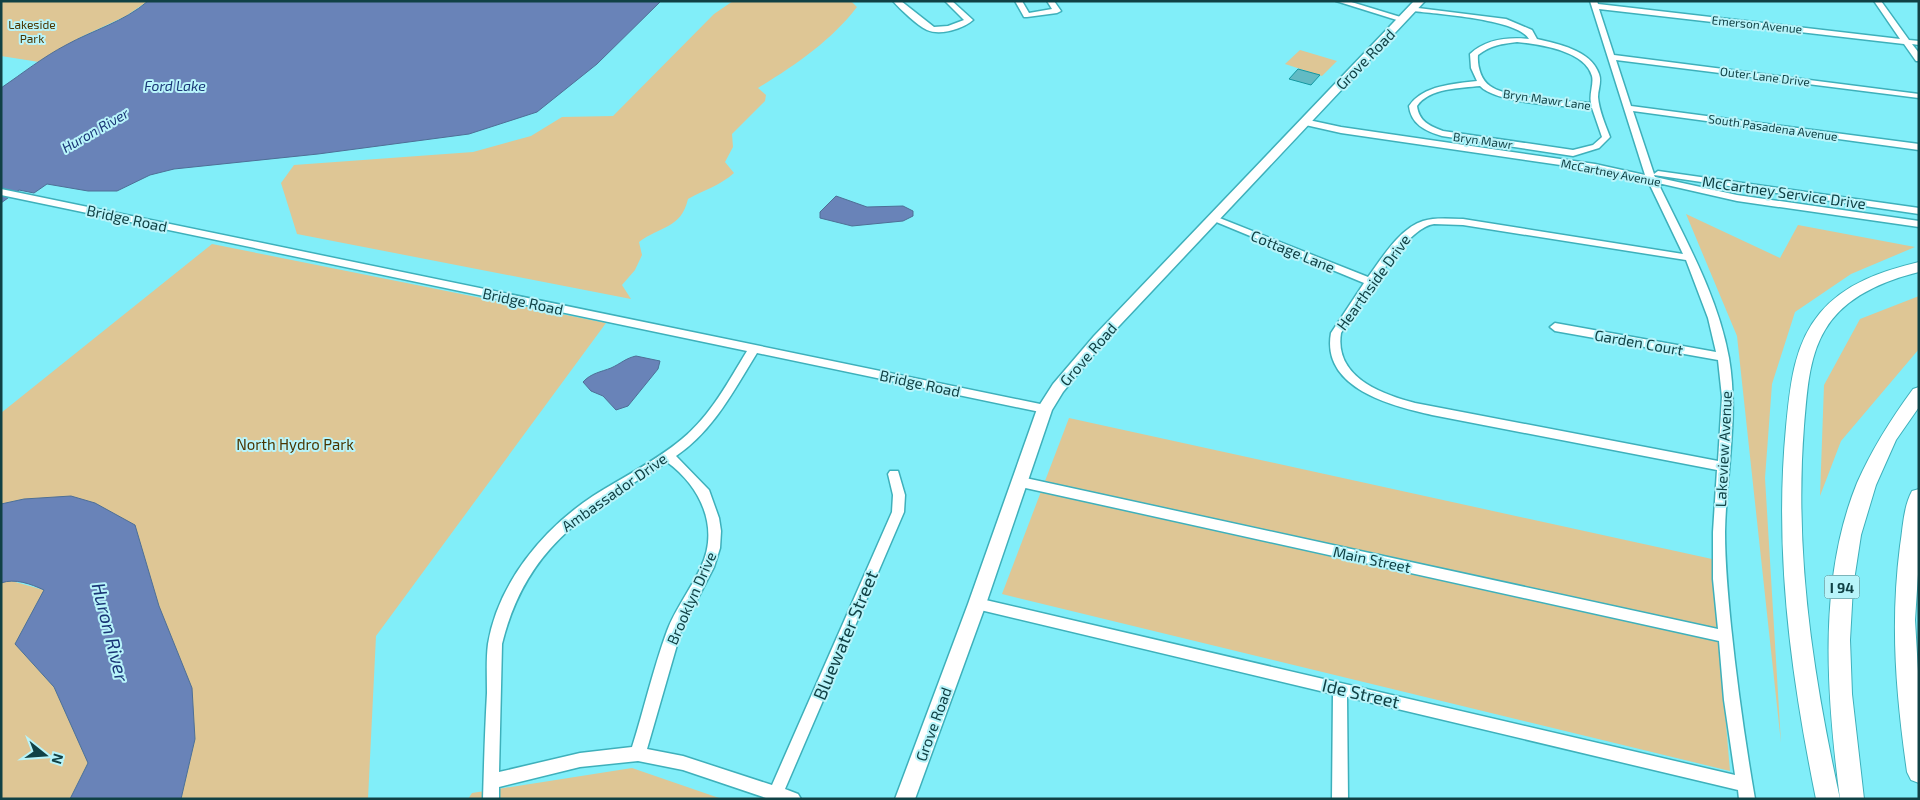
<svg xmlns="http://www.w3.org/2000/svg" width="1920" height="800" font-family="'Exo 2',sans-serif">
	<rect width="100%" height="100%" fill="#81eef9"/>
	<!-- green -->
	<g fill="#dec695">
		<polygon points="1,1 148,1 126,16 81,37 39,62 1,56"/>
		<path d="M 733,1 L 851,1 L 857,7 C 831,41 794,66 758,88 L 766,95 L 765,101 L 732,134 L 733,147 L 725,162 L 734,173 C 721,185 704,190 688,199 C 681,229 660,226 639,242 L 642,255 L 635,270 L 622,285 L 631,299 L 297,234 L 281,183 L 294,165 L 473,152 L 531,136 L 562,117 L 613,116 L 714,14 Z"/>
		<polygon points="1300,50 1337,61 1322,76 1285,64"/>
		<polygon points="1686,214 1780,258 1798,225 1915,247 1851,274 1795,312 1772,384 1765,478 1781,743 1737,336"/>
		<polygon points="212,244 606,323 376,636 368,799 181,799 195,739 135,525 24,499 1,504 1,413"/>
		<polygon points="1919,296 1919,349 1841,441 1820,496 1824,385 1860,319"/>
		<polygon points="1069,418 1712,559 1730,771 1002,594"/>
		<polygon points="8,580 44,590 15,644 54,687 88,763 70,799 1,799 1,583"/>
		<polygon points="632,768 722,799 468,799 472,793"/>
	</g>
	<!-- water -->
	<g fill="#6983b8" stroke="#4e6f96">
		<path d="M 148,1 L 661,1 L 597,64 L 537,112 L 469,134 L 318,154 L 174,169 L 150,175 L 117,191 L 88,191 L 47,184 L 34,193 L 19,190 L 1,203 L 1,88 C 23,73 43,57 66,45 C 93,30 124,22 148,1 Z"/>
		<polygon points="836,196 867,207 903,206 913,211 913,216 903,221 852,226 820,218 820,212"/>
		<path d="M 636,356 L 660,361 L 658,369 L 628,406 L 616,410 L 603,396 L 591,391 L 583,382 C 591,373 601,372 611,368 C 620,364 626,358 636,356 Z"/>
		<path d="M 71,496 L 95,503 L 135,525 L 159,606 L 192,688 L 195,739 L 181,799 L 70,799 L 88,763 L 54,687 L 15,644 L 44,590 C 31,584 15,578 1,583 L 1,504 L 24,499 Z"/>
	</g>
	<!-- building -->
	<polygon fill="#62bbc4" stroke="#1596a0" points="1298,69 1320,75 1311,85 1289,79"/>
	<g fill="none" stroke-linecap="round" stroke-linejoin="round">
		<!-- minor casing -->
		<g stroke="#3eb0bb" stroke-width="3">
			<g id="minor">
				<path d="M 893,1 L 901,1 L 934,27 L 948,26 L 964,20 L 945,1 L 952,1 L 973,20 C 963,29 940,36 927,30 C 917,25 901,10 893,1 Z"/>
				<polygon points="1015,1 1022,1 1029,13 1052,9 1047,1 1054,1 1061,11 1057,13 1027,17 1024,17"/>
				<polygon points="1336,1 1348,1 1407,19 1400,21"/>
				<path d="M 1590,1 L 1597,1 L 1598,4 L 1900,39 L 1874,1 L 1881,1 L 1909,40 L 1919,41 L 1919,45 L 1912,44 L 1919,53 L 1919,61 L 1916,61 L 1904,44 L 1599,9 L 1614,55 L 1919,94 L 1919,98 L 1616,60 L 1631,106 L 1919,144 L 1919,150 L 1633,111 L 1654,174 L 1658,171 L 1919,208 L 1919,214 L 1654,175 L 1655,177 L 1737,195 L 1919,221 L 1919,227 L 1737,201 L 1658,183 C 1685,239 1718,296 1729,358 C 1739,416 1726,474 1725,532 C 1725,563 1728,595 1731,626 C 1737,684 1745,741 1755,799 L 1739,799 L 1738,790 L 1347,697 L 1348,799 L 1332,799 L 1333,694 L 972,608 L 970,604 L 972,600 L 977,598 L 1735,775 L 1724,700 L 1719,641 L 1021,487 L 1017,485 L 1015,482 L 1017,479 L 1021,477 L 1718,629 L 1713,579 L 1713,532 L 1717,470 L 1432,415 C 1391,406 1321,388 1331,333 L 1364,283 L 1209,219 L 1214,216 L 1217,217 L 1368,277 C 1382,258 1400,228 1423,221 C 1436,217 1450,219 1463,219 L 1683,254 L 1648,181 L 1595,170 L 1341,133 L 1301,124 L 1300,122 L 1304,119 L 1341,127 L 1595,164 L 1645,175 ZM 1434,224 L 1463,225 L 1686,260 L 1708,318 L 1716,352 L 1555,323 L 1550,327 L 1555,331 L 1718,360 L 1722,397 L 1718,461 L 1415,403 C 1381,394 1334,377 1341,333 C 1358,308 1404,228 1434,224 Z"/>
				<path d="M 1410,7 L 1506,19 L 1532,30 L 1537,39 C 1558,44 1591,50 1599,74 C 1602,82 1598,89 1598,97 C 1599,110 1605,124 1610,137 L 1599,148 L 1573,156 L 1442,136 C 1425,131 1411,124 1409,106 C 1423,85 1454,84 1477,81 L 1471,68 L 1470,54 C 1486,39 1508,37 1529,39 C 1518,19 1436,14 1413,11 L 1409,9 ZM 1517,42 C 1537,44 1585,50 1592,76 C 1594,84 1589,94 1591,103 C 1568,101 1507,99 1490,86 C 1481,80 1477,66 1478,55 C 1491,45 1502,44 1517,42 ZM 1480,86 C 1497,104 1566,106 1592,108 L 1602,137 L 1593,145 L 1573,150 L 1443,131 C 1429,126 1419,121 1417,106 C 1429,88 1461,88 1480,86 Z"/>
				<path d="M 1,189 L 1045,405 L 1051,409 L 1045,413 L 757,353 C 734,390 714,430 676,456 L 709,490 L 719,518 L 721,531 L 720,548 L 714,567 L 681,631 L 647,749 L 683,756 L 772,785 L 892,512 L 893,495 L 888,474 L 890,471 L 898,471 L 905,495 L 904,512 L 785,789 L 798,794 L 801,799 L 769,799 L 683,770 L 638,761 L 580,767 L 499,787 L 499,799 L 483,799 C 484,764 485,728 487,693 C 487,677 486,659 488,644 C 498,583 543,529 593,496 C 623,477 656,461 682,439 C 711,415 728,382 747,351 L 1,195 ZM 667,462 C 700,486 720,527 701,567 C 691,589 675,609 667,631 C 653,669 644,709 632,747 L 580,753 L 499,772 L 502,644 C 526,546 587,512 667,462 Z"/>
			</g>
		</g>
		<!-- major casing -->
		<g stroke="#3eb0bb" stroke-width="3">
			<polygon id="major" points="1414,1 1425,1 1104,342 1063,392 1052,410 986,604 915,799 895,799 968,604 1037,409 1053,384 1094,336"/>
		</g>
		<!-- highway casing -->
		<g stroke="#3eb0bb" stroke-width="2">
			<g id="highway">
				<path d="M 1919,262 L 1919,272 C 1883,281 1844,297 1825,330 C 1808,358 1807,395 1804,426 C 1794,553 1813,675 1840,799 L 1816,799 C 1791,676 1774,553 1786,427 C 1790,388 1793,345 1820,313 C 1845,283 1882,271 1919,262 Z"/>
				<path d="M 1919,387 L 1919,407 L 1896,440 L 1876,485 L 1861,535 L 1853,587 L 1850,640 L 1852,694 L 1864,799 L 1840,799 C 1827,697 1817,581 1857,483 C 1872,449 1891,419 1913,389 Z"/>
				<path d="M 1919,489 L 1919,559 L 1915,620 L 1919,688 L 1919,783 L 1911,780 L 1907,772 C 1896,694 1890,625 1900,546 C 1903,528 1903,508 1912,491 Z"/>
			</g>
		</g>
		<!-- minor -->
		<use href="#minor" fill="#fff" fill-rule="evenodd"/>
		<!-- major -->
		<use href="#major" fill="#fff" fill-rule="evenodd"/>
		<!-- highway -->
		<use href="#highway" fill="#fff" fill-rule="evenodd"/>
	</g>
	<g text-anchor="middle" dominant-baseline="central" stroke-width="4" stroke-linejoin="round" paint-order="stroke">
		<!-- far-park labels -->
		<g font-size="12" fill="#4a3501" stroke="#b8f4fa">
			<text x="32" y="24">Lakeside<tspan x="32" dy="14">Park</tspan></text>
		</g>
		<!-- far-street labels -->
		<g font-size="12" fill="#104145" stroke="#b8f4fa">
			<text transform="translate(1757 24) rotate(6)">Emerson Avenue</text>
			<text transform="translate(1765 76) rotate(7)">Outer Lane Drive</text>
			<text transform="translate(1547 99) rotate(8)">Bryn Mawr Lane</text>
			<text transform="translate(1773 127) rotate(8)">South Pasadena Avenue</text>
			<text transform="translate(1483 140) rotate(8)">Bryn Mawr</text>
			<text transform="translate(1611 172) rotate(11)">McCartney Avenue</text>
		</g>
		<!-- far-water labels -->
		<g font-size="14" font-style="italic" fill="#193576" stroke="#b8f4fa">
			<text x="175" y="85">Ford Lake</text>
			<text transform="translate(95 130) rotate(-30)">Huron River</text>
		</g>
		<!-- shield labels -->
		<rect fill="#b8f4fa" stroke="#42777b" stroke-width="1" x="1824.5" y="575.5" width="35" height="23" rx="4"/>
		<g font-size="14" font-weight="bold" fill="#104145">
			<text x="1842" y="587">I 94</text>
		</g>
		<!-- street labels -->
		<g font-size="15" fill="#104145" stroke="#b8f4fa">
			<text transform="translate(1365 59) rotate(-46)">Grove Road</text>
			<text transform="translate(1784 192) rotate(8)">McCartney Service Drive</text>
			<text transform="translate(127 218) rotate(12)">Bridge Road</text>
			<text transform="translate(1293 251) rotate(22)">Cottage Lane</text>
			<text transform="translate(1373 282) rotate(-54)">Hearthside Drive</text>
			<text transform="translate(523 301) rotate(12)">Bridge Road</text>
			<text transform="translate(1639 342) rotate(10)">Garden Court</text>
			<text transform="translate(1088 354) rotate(-49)">Grove Road</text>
			<text transform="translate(920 383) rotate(12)">Bridge Road</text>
			<text transform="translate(1723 449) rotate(-87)">Lakeview Avenue</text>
			<text transform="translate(614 492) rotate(-35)">Ambassador Drive</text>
			<text transform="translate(1372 559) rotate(12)">Main Street</text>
			<text transform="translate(691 598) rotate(-66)">Brooklyn Drive</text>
			<text transform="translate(933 724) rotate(-70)">Grove Road</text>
		</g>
		<!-- park labels -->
		<g font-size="15" fill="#4a3501" stroke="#b8f4fa">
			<text x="295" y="444">North Hydro Park</text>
		</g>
		<!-- near-street labels -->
		<g font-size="18" fill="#104145" stroke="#b8f4fa">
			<text transform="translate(845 635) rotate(-67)">Bluewater Street</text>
			<text transform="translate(1361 693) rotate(13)">Ide Street</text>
		</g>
		<!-- near-water labels -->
		<g font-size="19" font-style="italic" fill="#193576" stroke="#b8f4fa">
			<text transform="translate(111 632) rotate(76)">Huron River</text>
		</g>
	</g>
	<!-- border -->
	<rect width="1920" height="800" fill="none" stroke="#104145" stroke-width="5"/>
	<!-- north arrow -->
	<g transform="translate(45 755) rotate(107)" stroke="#b8f4fa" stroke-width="4" paint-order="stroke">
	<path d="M0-4L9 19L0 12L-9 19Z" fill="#104145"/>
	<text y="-8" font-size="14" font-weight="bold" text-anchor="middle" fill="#104145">N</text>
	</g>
</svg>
